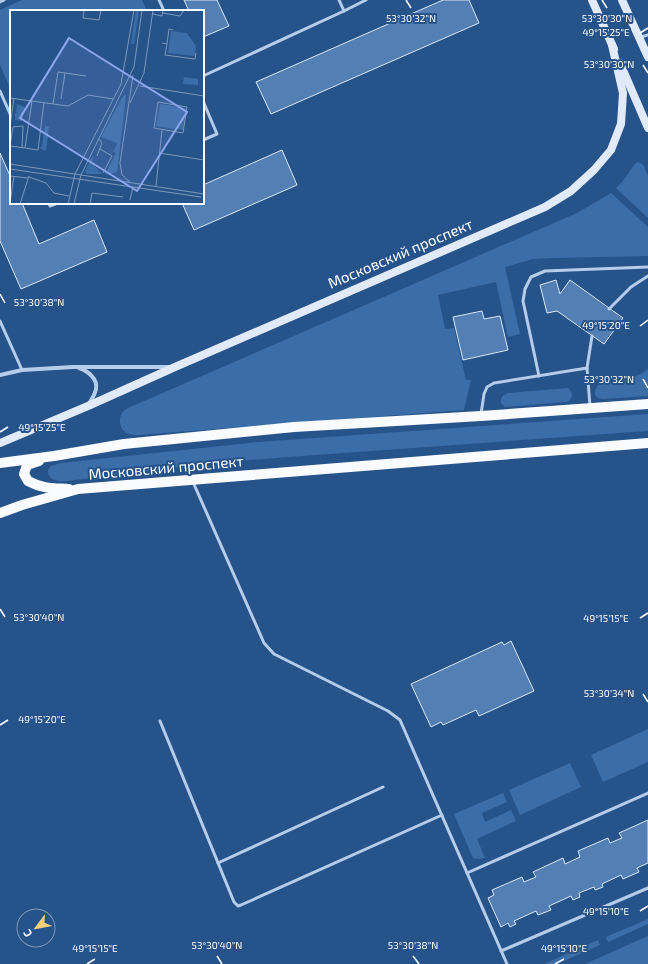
<svg xmlns="http://www.w3.org/2000/svg" width="648" height="964" viewBox="0 0 648 964" font-family="'Exo 2',sans-serif">
  <style>
    .green { fill: #3b6da8 }
    .building { fill: #537fb4; stroke: #d9e7f8 }
    .lines { fill: none; stroke-linecap: round; stroke-linejoin: round }
    .service { stroke: #b5cdea; stroke-width: 3 }
    .minor { stroke: #b5cdea; stroke-width: 4 }
    .secondary { stroke: #e0eaf8; stroke-width: 8 }
    .primary { stroke: #f9fbfe; stroke-width: 10 }
    .ticks { fill: none; stroke: #fff; stroke-width: 1.5 }
    .labels { text-anchor: middle; dominant-baseline: central; stroke-width: 4; stroke-linejoin: round; paint-order: stroke }
    .street-label { font-size: 15px; fill: #fff; stroke: #27538b }
    .inset-road { fill: none; stroke: #7d98b9; stroke-width: 1 }
    .view { fill: #8ea6ec; fill-opacity: 0.15; stroke: #8ea6ec; stroke-width: 2 }
    .inset-edge { fill: none; stroke: #fff; stroke-width: 2 }
    .ticks-label { font-size: 10px; text-anchor: middle; fill: #fff; stroke: #27538b; stroke-width: 4; stroke-linejoin: round; paint-order: stroke }
  </style>
  <rect width="100%" height="100%" fill="#27538b"/>
  <g class="green">
    <polygon points="22,0 142,0 147,11 11,11 11,90 0,65 0,10"/>
    <polygon points="638,162 641,163 644,166 648,176 648,218 616,188 622,182 635,164"/>
    <path d="M 611,193 L 648,227 L 648,256 L 553,258 L 533,259 L 505,267 L 520,334 L 508,337 L 496,282 L 438,295 L 445,329 L 454,328 L 466,380 L 471,380 L 464,410 L 138,435 C 135,435 132,435 129,434 C 120,431 117,419 123,412 C 124,410 126,409 128,408 L 577,213 Z"/>
    <path d="M 648,369 L 648,396 L 603,399 C 594,398 593,393 598,385 C 614,379 634,381 648,369 Z"/>
    <path d="M 568,388 C 574,393 573,400 566,402 L 505,407 L 501,403 C 500,397 503,395 508,393 Z"/>
    <polygon points="648,414 648,431 302,456 213,463 67,481 58,481 52,479 48,474 48,470 51,466 61,463 258,442"/>
    <polygon points="648,729 648,762 603,782 591,755"/>
    <polygon points="570,763 581,787 520,815 509,790"/>
    <path d="M 503,793 L 507,802 L 482,813 L 485,822 L 511,810 L 516,821 L 477,839 L 485,858 C 481,859 478,859 473,858 L 454,814 Z"/>
    <polygon points="648,919 648,924 608,942 606,937"/>
    <polygon points="648,936 648,964 585,964"/>
    <polygon points="598,940 600,945 557,964 544,964"/>
  </g>
  <g class="building">
    <polygon points="184,0 217,0 229,26 203,37 203,11 189,11"/>
    <polygon points="443,0 469,0 479,23 271,114 256,82"/>
    <polygon points="282,150 297,185 194,230 182,203 203,203 203,185"/>
    <polygon points="0,153 11,178 11,203 22,203 39,244 94,220 107,252 21,289 0,241"/>
    <polygon points="556,280 560,294 570,280 623,318 604,344 557,311 547,313 540,285"/>
    <polygon points="482,311 484,319 500,316 508,350 463,360 453,317"/>
    <polygon points="511,641 534,691 479,716 476,710 443,725 441,722 431,727 411,684 502,642 504,645"/>
    <polygon points="648,820 648,863 637,868 639,872 623,879 621,875 602,884 603,887 595,890 594,887 579,893 580,897 573,900 571,896 549,906 551,910 538,915 536,911 514,921 516,924 510,927 508,923 501,927 488,898 494,895 492,890 522,877 524,882 536,877 533,872 563,858 565,864 580,857 578,851 608,838 610,843 622,838 619,833"/>
  </g>
  <g class="lines">
    <g class="service">
      <polyline points="159,0 164,11"/>
      <polyline points="339,0 344,11"/>
      <polyline points="0,2 4,0"/>
      <polyline points="641,37 648,35"/>
      <polyline points="203,76 344,11 366,0"/>
      <polyline points="0,91 11,116"/>
      <polyline points="203,101 217,134 203,140"/>
      <polyline points="49,203 50,206 58,203"/>
      <polyline points="609,309 631,287 648,276"/>
      <polyline points="0,321 22,370"/>
      <polyline points="539,376 523,301 525,289 531,277 545,271 648,267"/>
      <polyline points="590,406 587,368 592,336"/>
      <polyline points="481,414 484,394 487,387 494,383 587,368"/>
      <polyline points="193,482 264,643 274,654 388,711 400,720 507,964"/>
      <polyline points="160,721 234,902 238,906 241,905 442,815"/>
      <polyline points="218,863 383,787"/>
      <polyline points="467,873 648,793"/>
      <polyline points="501,951 648,888"/>
    </g>
    <g class="minor">
      <path d="M 79,368 C 88,371 98,379 96,389 C 95,395 91,400 89,404"/>
      <polyline points="0,375 22,370 73,367 171,367"/>
    </g>
    <g class="secondary">
      <polyline points="592,0 614,49"/>
      <polyline points="622,0 648,57"/>
      <polyline points="620,63 648,128"/>
      <polyline points="0,443 88,406 175,367 545,207 571,191 594,170 611,150 621,124 623,93 612,45"/>
    </g>
    <g class="primary">
      <path d="M 39,461 L 27,465 L 24,474 L 28,481 C 43,489 53,488 69,489"/>
      <polyline points="0,463 54,456 124,444 294,427 481,416 648,404"/>
      <polyline points="0,513 22,505 78,489 648,443"/>
    </g>
  </g>
  <path class="ticks" d="M 406,0 L 411,8M 602,0 L 607,8M 640,33 L 648,28M 643,65 L 648,73M 0,294 L 5,303M 640,326 L 648,320M 643,379 L 648,388M 0,432 L 8,427M 0,609 L 5,617M 640,618 L 648,613M 643,694 L 648,702M 0,725 L 8,720M 640,911 L 648,906M 217,956 L 222,964M 413,956 L 419,964M 87,964 L 95,959M 555,964 L 564,959"/>
  <g class="labels">
    <g class="street-label">
      <text transform="translate(400 253) rotate(-23)">Московский проспект</text>
      <text transform="translate(166 467) rotate(-5)">Московский проспект</text>
    </g>
  </g>
  <g transform="translate(10 10)">
    <rect width="194" height="194" fill="#27538b"/>
    <path d="M 126,0 L 129,0 L 124,34 L 121,34 ZM 161,21 L 177,23 L 186,36 L 185,46 L 158,43 ZM 174,67 L 188,69 L 188,75 L 173,74 ZM 116,85 L 107,162 L 95,165 L 106,143 L 97,138 L 104,141 L 107,133 L 91,127 L 113,86 ZM 7,94 L 15,97 L 12,111 L 5,110 L 5,103 L 8,103 L 6,102 ZM 150,94 L 176,98 L 173,120 L 146,116 ZM 35,116 L 39,117 L 36,141 L 29,138 L 32,136 ZM 83,145 L 82,153 L 92,164 L 77,164 L 75,161 Z" fill="#3b6da8"/>
    <path class="inset-road" d="M 74,0 L 73,8 L 89,10 L 91,0M 153,3 L 170,6 L 174,0M 143,4 L 152,6 L 153,0M 152,33 L 157,34 L 155,45 L 185,49 L 186,43M 157,34 L 159,19 L 163,20M 130,76 L 194,86M 0,88 L 58,96 L 78,85 L 103,89M 51,89 L 55,63M 22,91 L 15,138 L 28,140 L 34,92M 148,92 L 177,97 L 173,123 L 144,118 ZM 120,93 L 134,63 L 143,0M 43,94 L 48,62 L 76,66M 0,117 L 4,88M 0,136 L 3,117 L 13,116 L 12,138M 0,136 L 15,138M 90,139 L 102,146 L 93,163M 149,143 L 194,150M 87,146 L 92,133 L 89,129M 0,154 L 194,184M 0,159 L 191,187M 0,166 L 18,168M 19,167 L 36,173 L 44,183 L 59,186M 120,172 L 112,165 L 110,153 L 123,65M 146,176 L 152,120M 120,190 L 123,177M 0,193 L 4,166M 10,194 L 19,166M 58,194 L 65,164 L 111,74 L 124,0M 64,194 L 71,165 L 124,57 L 132,0M 80,194 L 82,183 L 113,187"/>
    <path class="view" d="M 59,28 L 177,102 L 127,181 L 10,108 Z"/>
    <rect width="194" height="194" class="inset-edge"/>
  </g>
  <g class="ticks-label">
    <text x="607" y="22">53°30'30"N</text>
    <text x="411" y="22">53°30'32"N</text>
    <text x="606" y="36">49°15'25"E</text>
    <text x="609" y="68">53°30'30"N</text>
    <text x="39" y="306">53°30'38"N</text>
    <text x="606" y="329">49°15'20"E</text>
    <text x="609" y="383">53°30'32"N</text>
    <text x="42" y="431">49°15'25"E</text>
    <text x="39" y="621">53°30'40"N</text>
    <text x="606" y="622">49°15'15"E</text>
    <text x="609" y="697">53°30'34"N</text>
    <text x="42" y="723">49°15'20"E</text>
    <text x="606" y="915">49°15'10"E</text>
    <text x="217" y="949">53°30'40"N</text>
    <text x="413" y="949">53°30'38"N</text>
    <text x="95" y="952">49°15'15"E</text>
    <text x="564" y="952">49°15'10"E</text>
  </g>
  <g transform="translate(36 928) rotate(238)"><circle r="19" fill="#27538b" stroke="#7d98b9"/>
  <path d="M0-3L7 15L0 10L-7 15Z" fill="#f2cf7b"/>
  <text y="-6" font-size="11" font-weight="bold" text-anchor="middle" fill="#ffffff">С</text>
  </g>
</svg>
